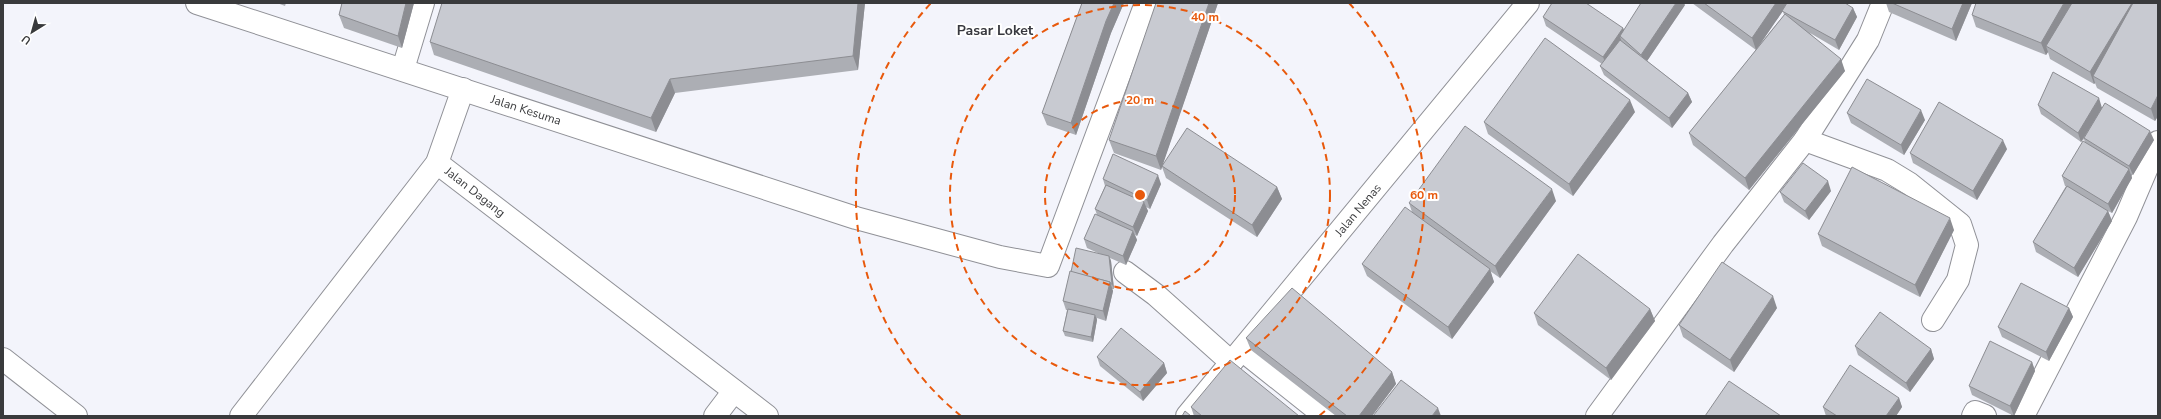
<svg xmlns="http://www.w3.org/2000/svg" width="2161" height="419" viewBox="0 0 2161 419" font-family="'Nunito Sans',sans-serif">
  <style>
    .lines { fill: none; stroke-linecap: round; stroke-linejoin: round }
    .minor-casing { stroke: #909197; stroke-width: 24 }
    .minor { stroke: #fff; stroke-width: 22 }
    .wall { fill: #acaeb4; fill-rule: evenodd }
    .shaded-wall { fill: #8c8d92 }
    .building { fill: #c8cad1; stroke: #8c8d92 }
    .ring { fill: none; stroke: #e8590c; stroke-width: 2; stroke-dasharray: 7 5 }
    .labels { text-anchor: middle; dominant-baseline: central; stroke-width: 4; stroke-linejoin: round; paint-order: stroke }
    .street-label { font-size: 12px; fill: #393a3c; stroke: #fff }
    .quarter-label { font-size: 14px; font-weight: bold; fill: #38393f; stroke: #fff }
    .centre { fill: #e8590c; stroke: #fff; stroke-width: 2 }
    .ring-label { font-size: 12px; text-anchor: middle; font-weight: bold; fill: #e8590c; stroke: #fff; stroke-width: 4; stroke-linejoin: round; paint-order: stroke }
  </style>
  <rect width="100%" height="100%" fill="#f3f4fb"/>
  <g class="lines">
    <defs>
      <g id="minor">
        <polyline points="197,3 856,218 1000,257 1048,266 1146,3"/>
        <polyline points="403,69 423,3"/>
        <polyline points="1805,140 1887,170 1910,184 1960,224 1967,245 1958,280 1933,320"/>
        <polyline points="437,163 767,416"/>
        <polyline points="1125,272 1156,295 1231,362"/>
        <polyline points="1242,350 1325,416"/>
        <polyline points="3,359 76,416"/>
        <polyline points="241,416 437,163 463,89"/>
        <polyline points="715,416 734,391"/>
        <polyline points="1187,416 1528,3"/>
        <polyline points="1597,416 1723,244 1805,140 1868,40 1883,3"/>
        <polyline points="1973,416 1975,412 1985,416"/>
        <polyline points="2023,416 2126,217 2158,142"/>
      </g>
    </defs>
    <use href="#minor" class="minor-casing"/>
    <use href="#minor" class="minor"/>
  </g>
  <g class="wall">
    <polygon points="277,3 286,3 285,6"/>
    <polygon points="342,3 414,3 402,48 344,28 339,15"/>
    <polygon points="865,3 858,70 675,93 656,132 434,55 430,42"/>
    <polygon points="1082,3 1124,3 1111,33 1076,135 1047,125 1042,113"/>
    <polygon points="1218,3 1163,163 1277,187 1282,199 1257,237 1166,178 1162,167 1161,170 1114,153 1109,140"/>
    <path d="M 1692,3 L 1786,3 L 1853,8 L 1857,17 L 1839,50 L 1810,33 L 1845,71 L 1749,190 L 1693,145 L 1689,133 L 1756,50 ZM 1783,11 L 1784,15 L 1761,43 L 1775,22 Z"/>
    <polygon points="1886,3 1972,3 1956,41 1889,12"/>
    <polygon points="2158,3 2158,116 2155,121 2097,88 2095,83 2094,84 2050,59 2048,52 2046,55 1976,27 1972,15"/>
    <polygon points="1685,5 1647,61 1688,93 1692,102 1672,128 1604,75 1600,66 1602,64 1546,26 1543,17 1623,28 1624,30"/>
    <polygon points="2038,105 2102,107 2154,140 2133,175 2131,174 2132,178 2112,213 2108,211 2112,221 2078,277 2036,252 2033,242 2066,186 2065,186 2062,176 2085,143 2084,139 2081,142 2041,114"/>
    <polygon points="1635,112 1573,196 1488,134 1484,122"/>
    <polygon points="1847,113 1925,120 1904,155 1851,123"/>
    <polygon points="2007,149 1977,200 1913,163 1910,153"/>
    <polygon points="1103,179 1161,184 1150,209 1146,207 1148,211 1137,236 1135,235 1137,240 1126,265 1110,258 1111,261 1114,289 1112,289 1113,291 1106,321 1097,318 1097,320 1093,342 1065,336 1063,331 1067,310 1066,310 1063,301 1071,272 1100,254 1087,248 1084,239 1097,215 1095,209 1105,186"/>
    <polygon points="1831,191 1809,220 1784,202 1780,192"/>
    <polygon points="1556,201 1500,278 1490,271 1494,282 1452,339 1367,276 1362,264 1412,212 1409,203"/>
    <polygon points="1954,230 1920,297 1822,246 1818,234"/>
    <polygon points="1777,308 1734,372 1683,337 1679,325"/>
    <polygon points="2069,308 2073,317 2049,361 2002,337 1998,327"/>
    <polygon points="1650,309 1655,321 1611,380 1538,325 1534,313"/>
    <polygon points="1246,338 1392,372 1396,384 1372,416 1336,416 1251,350"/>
    <polygon points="1855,346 1931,349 1934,359 1910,392 1858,355"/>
    <polygon points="1097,357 1164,363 1167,373 1143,401 1100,366"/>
    <polygon points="2032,362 2035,371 2014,416 1972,395 1969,386"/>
    <polygon points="1899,398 1902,407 1896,416 1826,416 1823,407"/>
    <polygon points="1191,407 1299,416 1194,416"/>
  </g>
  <g class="shaded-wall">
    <polygon points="406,3 414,3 402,48 398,36"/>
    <polygon points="858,3 865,3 858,70 853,56"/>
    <polygon points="1114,3 1124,3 1111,33 1076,135 1071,123 1106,21"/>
    <polygon points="1209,3 1218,3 1161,170 1156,156"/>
    <polygon points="1676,3 1684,3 1685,5 1645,64 1641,55"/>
    <polygon points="1776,3 1786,3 1787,5 1756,50 1752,38"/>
    <polygon points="1963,3 1972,3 1956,41 1952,29"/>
    <polygon points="2064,3 2075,3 2046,46 2048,52 2046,55 2041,43"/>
    <polygon points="2132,3 2143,3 2093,76 2095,83 2094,84 2090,72"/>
    <polygon points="1853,8 1857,17 1839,50 1835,40"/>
    <polygon points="1623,28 1627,37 1620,36 1622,44 1607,67 1603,57"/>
    <polygon points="1841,59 1845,71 1749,190 1745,178"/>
    <polygon points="670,79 675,93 656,132 651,118"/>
    <polygon points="1688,93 1692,102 1672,128 1669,118"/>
    <polygon points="2158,95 2158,116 2155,121 2151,109"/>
    <polygon points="2099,98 2102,108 2081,142 2078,133"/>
    <polygon points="1630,100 1635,112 1573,196 1569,184"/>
    <polygon points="1921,110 1925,120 1904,155 1901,145"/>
    <polygon points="2150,131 2154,140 2133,175 2129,166"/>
    <polygon points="2003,140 2007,149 1977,200 1973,191"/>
    <polygon points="2129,169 2132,178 2112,213 2108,204"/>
    <polygon points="1158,175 1161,184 1150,209 1147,200"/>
    <polygon points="1828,181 1831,191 1809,220 1805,211"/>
    <polygon points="1277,187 1282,199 1257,237 1252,225"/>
    <polygon points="1552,189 1556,201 1500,278 1495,266"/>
    <polygon points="1144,202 1148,211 1137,236 1133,227"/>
    <polygon points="2108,211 2112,221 2078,277 2074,268"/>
    <polygon points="1950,218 1954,230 1920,297 1915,285"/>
    <polygon points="1133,231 1137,240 1126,265 1123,256"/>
    <polygon points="1109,256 1111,261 1114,289 1112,284"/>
    <polygon points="1490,269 1494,282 1452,339 1448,327"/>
    <polygon points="1110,282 1113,291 1106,321 1103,311"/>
    <polygon points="1773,296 1777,308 1734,372 1730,360"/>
    <polygon points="2069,308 2073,317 2049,361 2046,352"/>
    <polygon points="1650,309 1655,321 1611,380 1606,368"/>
    <polygon points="1095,315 1097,320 1093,342 1091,337"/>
    <polygon points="1931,349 1934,359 1910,392 1906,383"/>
    <polygon points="2032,362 2035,371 2014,416 2010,406"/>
    <polygon points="1164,363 1167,373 1143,401 1140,392"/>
    <polygon points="1392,372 1396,384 1372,416 1359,416"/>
    <polygon points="1899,398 1902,407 1896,416 1886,416"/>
    <polygon points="1438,408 1441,416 1432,416"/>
  </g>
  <g class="building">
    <polygon points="342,3 406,3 398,36 339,15"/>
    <polygon points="442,3 858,3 853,56 670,79 651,118 430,42"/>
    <polygon points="1082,3 1114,3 1106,21 1071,123 1042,113"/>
    <polygon points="1156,3 1209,3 1156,156 1109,140"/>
    <polygon points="1552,3 1586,3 1623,28 1603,57 1543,17"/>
    <polygon points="1641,3 1676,3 1641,55 1620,36"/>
    <polygon points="1704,3 1776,3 1752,38"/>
    <polygon points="1787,3 1845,3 1853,8 1835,40 1782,11"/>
    <polygon points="1892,3 1963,3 1952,29"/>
    <polygon points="1976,3 2064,3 2041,43 1972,15"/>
    <polygon points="2072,3 2132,3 2090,72 2046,46"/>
    <polygon points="2133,3 2158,3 2158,95 2151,109 2093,76"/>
    <polygon points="1785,14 1841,59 1745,178 1689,133"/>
    <polygon points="1545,38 1630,100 1569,184 1484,122"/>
    <polygon points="1620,40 1688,93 1669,118 1600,66"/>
    <polygon points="2053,72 2099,98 2078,133 2038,105"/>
    <polygon points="1867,79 1921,110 1901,145 1847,113"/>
    <polygon points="1939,102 2003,140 1973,191 1910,153"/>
    <polygon points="2105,103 2150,131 2129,166 2084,138"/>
    <polygon points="1465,126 1552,189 1495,266 1409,203"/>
    <polygon points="1187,128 1277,187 1252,225 1162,166"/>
    <polygon points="2083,141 2129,169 2108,204 2062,176"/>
    <polygon points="1113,154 1158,175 1147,200 1103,179"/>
    <polygon points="1803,163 1828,181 1805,211 1780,192"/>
    <polygon points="1852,167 1950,218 1915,285 1818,234"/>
    <polygon points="1106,185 1144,202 1133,227 1095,209"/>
    <polygon points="2067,186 2108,211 2074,268 2033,242"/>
    <polygon points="1405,207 1490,269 1448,327 1362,264"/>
    <polygon points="1095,214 1133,231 1123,256 1084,239"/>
    <polygon points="1076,248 1109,256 1112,284 1111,284 1110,282 1071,272"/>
    <polygon points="1578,254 1650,309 1606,368 1534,313"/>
    <polygon points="1722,262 1773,296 1730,360 1679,325"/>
    <polygon points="1070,271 1110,282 1103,311 1063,301"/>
    <polygon points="2021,283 2069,308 2046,352 1998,327"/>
    <polygon points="1292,288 1392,372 1359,416 1347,416 1246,338"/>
    <polygon points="1068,309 1095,315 1091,337 1063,331"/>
    <polygon points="1880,312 1931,349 1906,383 1855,346"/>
    <polygon points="1121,328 1164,363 1140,392 1097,357"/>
    <polygon points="1990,341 2032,362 2010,406 1969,386"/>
    <polygon points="1230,360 1299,416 1202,416 1191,407"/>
    <polygon points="1850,365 1899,398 1886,416 1837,416 1823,407"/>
    <polygon points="1401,380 1438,408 1432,416 1373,416"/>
    <polygon points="1729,381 1781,416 1705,416"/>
    <polygon points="1185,411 1191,416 1182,416"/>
  </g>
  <g class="ring">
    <circle cx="1140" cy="195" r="95"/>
    <circle cx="1140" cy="195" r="190"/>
    <path d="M961 416A284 284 0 0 1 931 3M1349 3A284 284 0 0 1 1319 416"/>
  </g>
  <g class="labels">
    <g class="street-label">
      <text transform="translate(526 110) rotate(18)">Jalan Kesuma</text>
      <text transform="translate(475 192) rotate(38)">Jalan Dagang</text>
      <text transform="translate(1358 210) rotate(-50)">Jalan Nenas</text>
    </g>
    <g class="quarter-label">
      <text x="995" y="30">Pasar Loket</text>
    </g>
  </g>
  <circle cx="1140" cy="195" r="6" class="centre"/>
  <g class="ring-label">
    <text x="1205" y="21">40 m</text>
    <text x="1140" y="104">20 m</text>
    <text x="1424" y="199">60 m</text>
  </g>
  <rect width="2161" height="419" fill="none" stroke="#393a3c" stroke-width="8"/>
  <g transform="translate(32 32) rotate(217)" stroke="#ffffff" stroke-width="3" paint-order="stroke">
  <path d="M0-3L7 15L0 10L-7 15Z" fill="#393a3c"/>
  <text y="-6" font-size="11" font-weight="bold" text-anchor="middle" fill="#393a3c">U</text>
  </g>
</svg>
